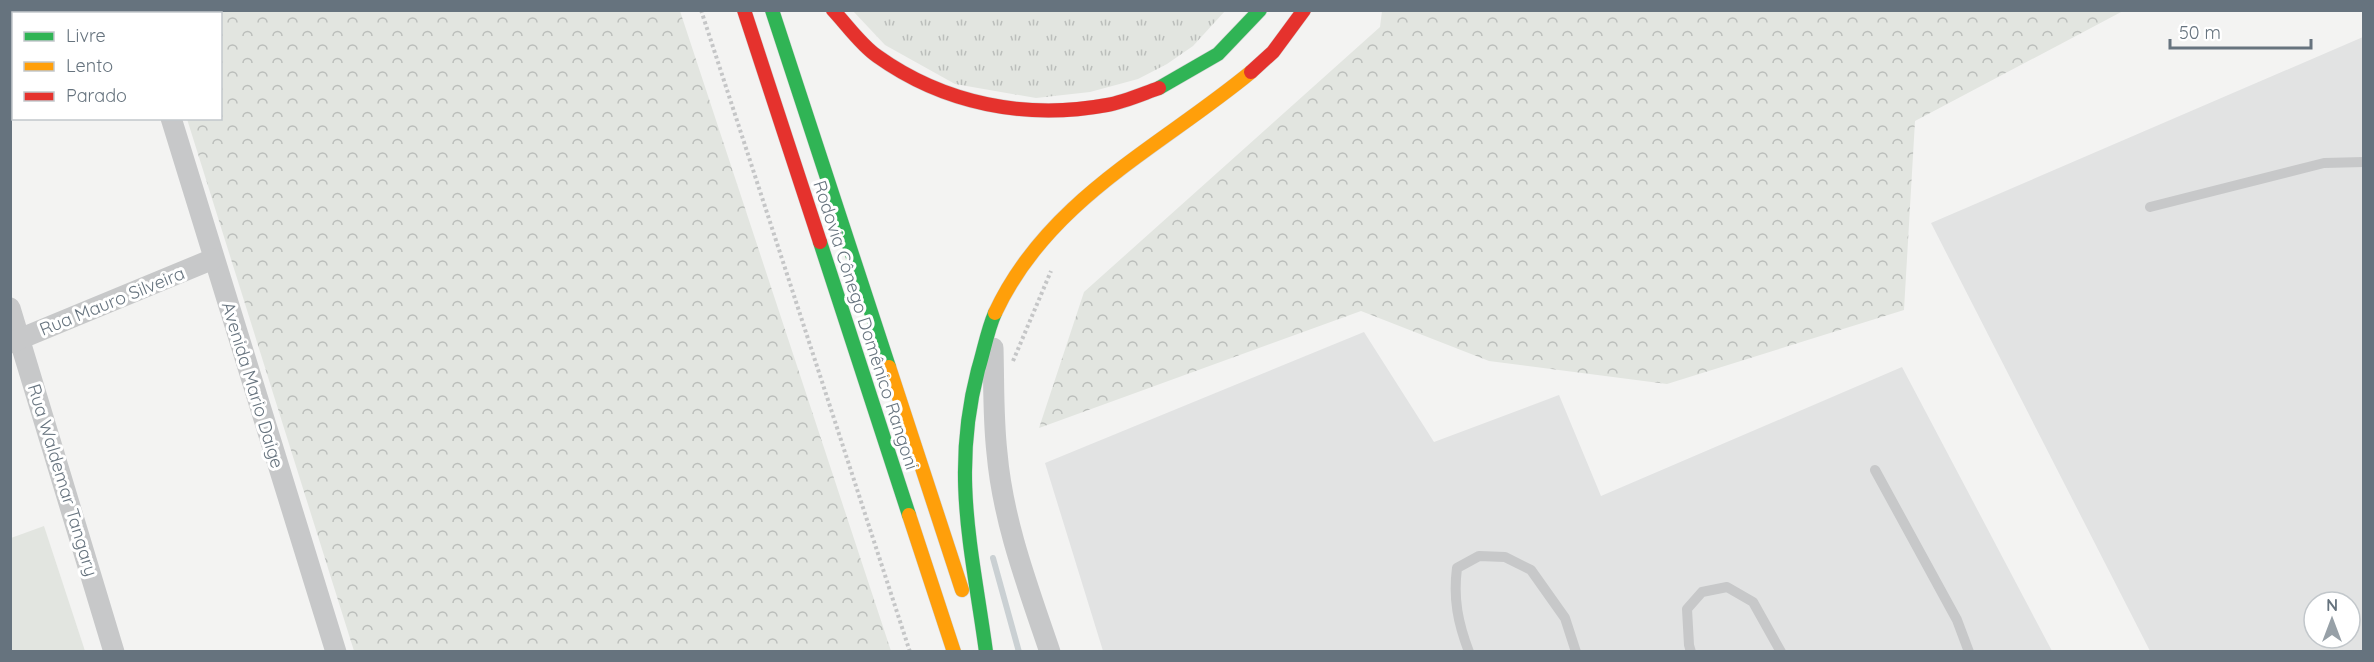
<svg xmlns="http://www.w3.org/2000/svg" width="2374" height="662" viewBox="0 0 2374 662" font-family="Quicksand,sans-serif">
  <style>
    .built { fill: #e2e3e3; fill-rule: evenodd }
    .grass { fill: url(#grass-tufts) }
    .forest { fill: url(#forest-crowns) }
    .garden { fill: #e2e5e0 }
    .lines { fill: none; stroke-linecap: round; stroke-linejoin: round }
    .stream { stroke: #cad0d3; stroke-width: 6 }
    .fast-casing { stroke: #d0d1d1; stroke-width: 15 }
    .slow-casing { stroke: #d0d1d1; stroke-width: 15 }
    .jam-casing { stroke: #d0d1d1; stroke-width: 15 }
    .path { stroke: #c5c6c7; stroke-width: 4; stroke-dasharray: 3 3; stroke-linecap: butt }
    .lane { stroke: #c7c8c9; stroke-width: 10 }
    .street { stroke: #c7c8c9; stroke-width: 21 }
    .fast { stroke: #30b455; stroke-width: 14 }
    .slow { stroke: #ff9f0a; stroke-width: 14 }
    .jam { stroke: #e5322d; stroke-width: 14 }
    .labels { text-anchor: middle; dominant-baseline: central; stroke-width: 6; stroke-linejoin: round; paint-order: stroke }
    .street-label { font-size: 18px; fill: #66737e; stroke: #fff }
  </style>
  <defs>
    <pattern id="grass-tufts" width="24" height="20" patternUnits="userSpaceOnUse" patternTransform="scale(1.5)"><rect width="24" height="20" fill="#e2e5e0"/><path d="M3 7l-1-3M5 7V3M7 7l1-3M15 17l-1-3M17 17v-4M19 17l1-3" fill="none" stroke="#bbbebb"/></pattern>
    <pattern id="forest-crowns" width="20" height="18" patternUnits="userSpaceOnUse" patternTransform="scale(1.5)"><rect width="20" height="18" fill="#e2e5e0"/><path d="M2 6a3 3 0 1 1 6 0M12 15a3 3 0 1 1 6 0" fill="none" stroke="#bbbebb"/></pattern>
  </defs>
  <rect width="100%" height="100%" fill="#f3f3f2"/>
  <g class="built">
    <path d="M 2363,37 L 2363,651 L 2150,651 L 1931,223 ZM 2314,602 L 2350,602 L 2350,638 L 2314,638 Z"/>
    <polygon points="1364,332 1434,442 1559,395 1601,496 1902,367 2052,651 1103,651 1045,463"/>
  </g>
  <polygon class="grass" points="853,11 1225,11 1193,46 1167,64 1138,79 1090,92 1036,98 955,84 885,45"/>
  <g class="forest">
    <polygon points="153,11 680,11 891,651 354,651 187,119 220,118 220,14 154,14"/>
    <polygon points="1382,11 1382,10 2123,11 1915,121 1904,310 1667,384 1489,361 1361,311 1039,428 1084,292 1380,27"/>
  </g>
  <polygon class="garden" points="44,526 85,651 11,651 11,538"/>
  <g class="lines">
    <polyline class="stream" points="993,558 1019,652"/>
    <defs>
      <g id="fast">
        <polyline points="772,10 889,367"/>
        <polyline points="1159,88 1218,54 1260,10"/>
        <polyline points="820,242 909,515"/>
        <path d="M 986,652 C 972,549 951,474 978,370 C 984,351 987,331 995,313"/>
      </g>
      <g id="slow">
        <path d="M 995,313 C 1048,199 1159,148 1251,72"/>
        <polyline points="889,367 962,590"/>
        <polyline points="909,515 954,652"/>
      </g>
      <g id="jam">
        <polyline points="744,10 820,242"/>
        <path d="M 833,10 C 847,25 861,45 877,56 C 944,104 1026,120 1107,105 C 1124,102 1142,94 1159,88"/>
        <polyline points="1251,72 1273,52 1304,10"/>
      </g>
    </defs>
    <use href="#fast" class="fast-casing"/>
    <use href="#slow" class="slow-casing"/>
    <use href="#jam" class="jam-casing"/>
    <g class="path">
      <polyline points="701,10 910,652"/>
      <polyline points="1013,361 1051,271"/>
    </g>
    <g class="lane">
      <polyline points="2150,207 2324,163 2364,162"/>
      <polyline points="1875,470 1957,620 1969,652"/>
      <path d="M 1469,652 C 1458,623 1453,599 1457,568 L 1479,556 L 1505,557 L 1531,570 L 1565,618 L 1576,652"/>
      <polyline points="1691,652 1689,645 1687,609 1702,592 1727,587 1753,602 1781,652"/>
    </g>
    <g class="street">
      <polyline points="136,10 137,14"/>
      <polyline points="171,118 336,652"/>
      <polyline points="10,308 114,652"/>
      <polyline points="10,343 213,259"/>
      <path d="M 993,348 C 994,383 993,418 997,453 C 1003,522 1028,587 1050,652"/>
    </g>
    <use href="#fast" class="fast"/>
    <use href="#slow" class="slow"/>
    <use href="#jam" class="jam"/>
  </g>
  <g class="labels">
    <g class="street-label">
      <text transform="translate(112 301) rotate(-22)">Rua Mauro Silveira</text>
      <text transform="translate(866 325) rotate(72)">Rodovia Cônego Domênico Rangoni</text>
      <text transform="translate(253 385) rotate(73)">Avenida Mario Daige</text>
      <text transform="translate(63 480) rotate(73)">Rua Waldemar Tangary</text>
    </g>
  </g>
  <rect width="2374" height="662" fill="none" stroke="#66737e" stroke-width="24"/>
  <rect x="12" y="12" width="210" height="108" fill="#ffffff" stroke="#c2c7cb" stroke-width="1.5"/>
  <rect x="24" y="32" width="30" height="9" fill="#30b455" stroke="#c2c7cb" stroke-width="1.5"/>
  <text x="66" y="42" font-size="18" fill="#66737e">Livre</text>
  <rect x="24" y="62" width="30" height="9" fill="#ff9f0a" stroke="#c2c7cb" stroke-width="1.5"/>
  <text x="66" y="72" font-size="18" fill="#66737e">Lento</text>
  <rect x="24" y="92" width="30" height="9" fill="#e5322d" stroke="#c2c7cb" stroke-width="1.5"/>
  <text x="66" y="102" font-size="18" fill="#66737e">Parado</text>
  <g transform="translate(2332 620)"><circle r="28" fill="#ffffff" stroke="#c2c7cb" stroke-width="1.5"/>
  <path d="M0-4.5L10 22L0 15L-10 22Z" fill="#97a0a7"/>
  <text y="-9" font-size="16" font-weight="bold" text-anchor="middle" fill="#66737e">N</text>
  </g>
  <path d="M2170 39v9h141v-9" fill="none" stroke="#66737e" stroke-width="3"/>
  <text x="2179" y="39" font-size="18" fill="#66737e" stroke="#ffffff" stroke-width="4.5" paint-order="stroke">50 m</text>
</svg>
